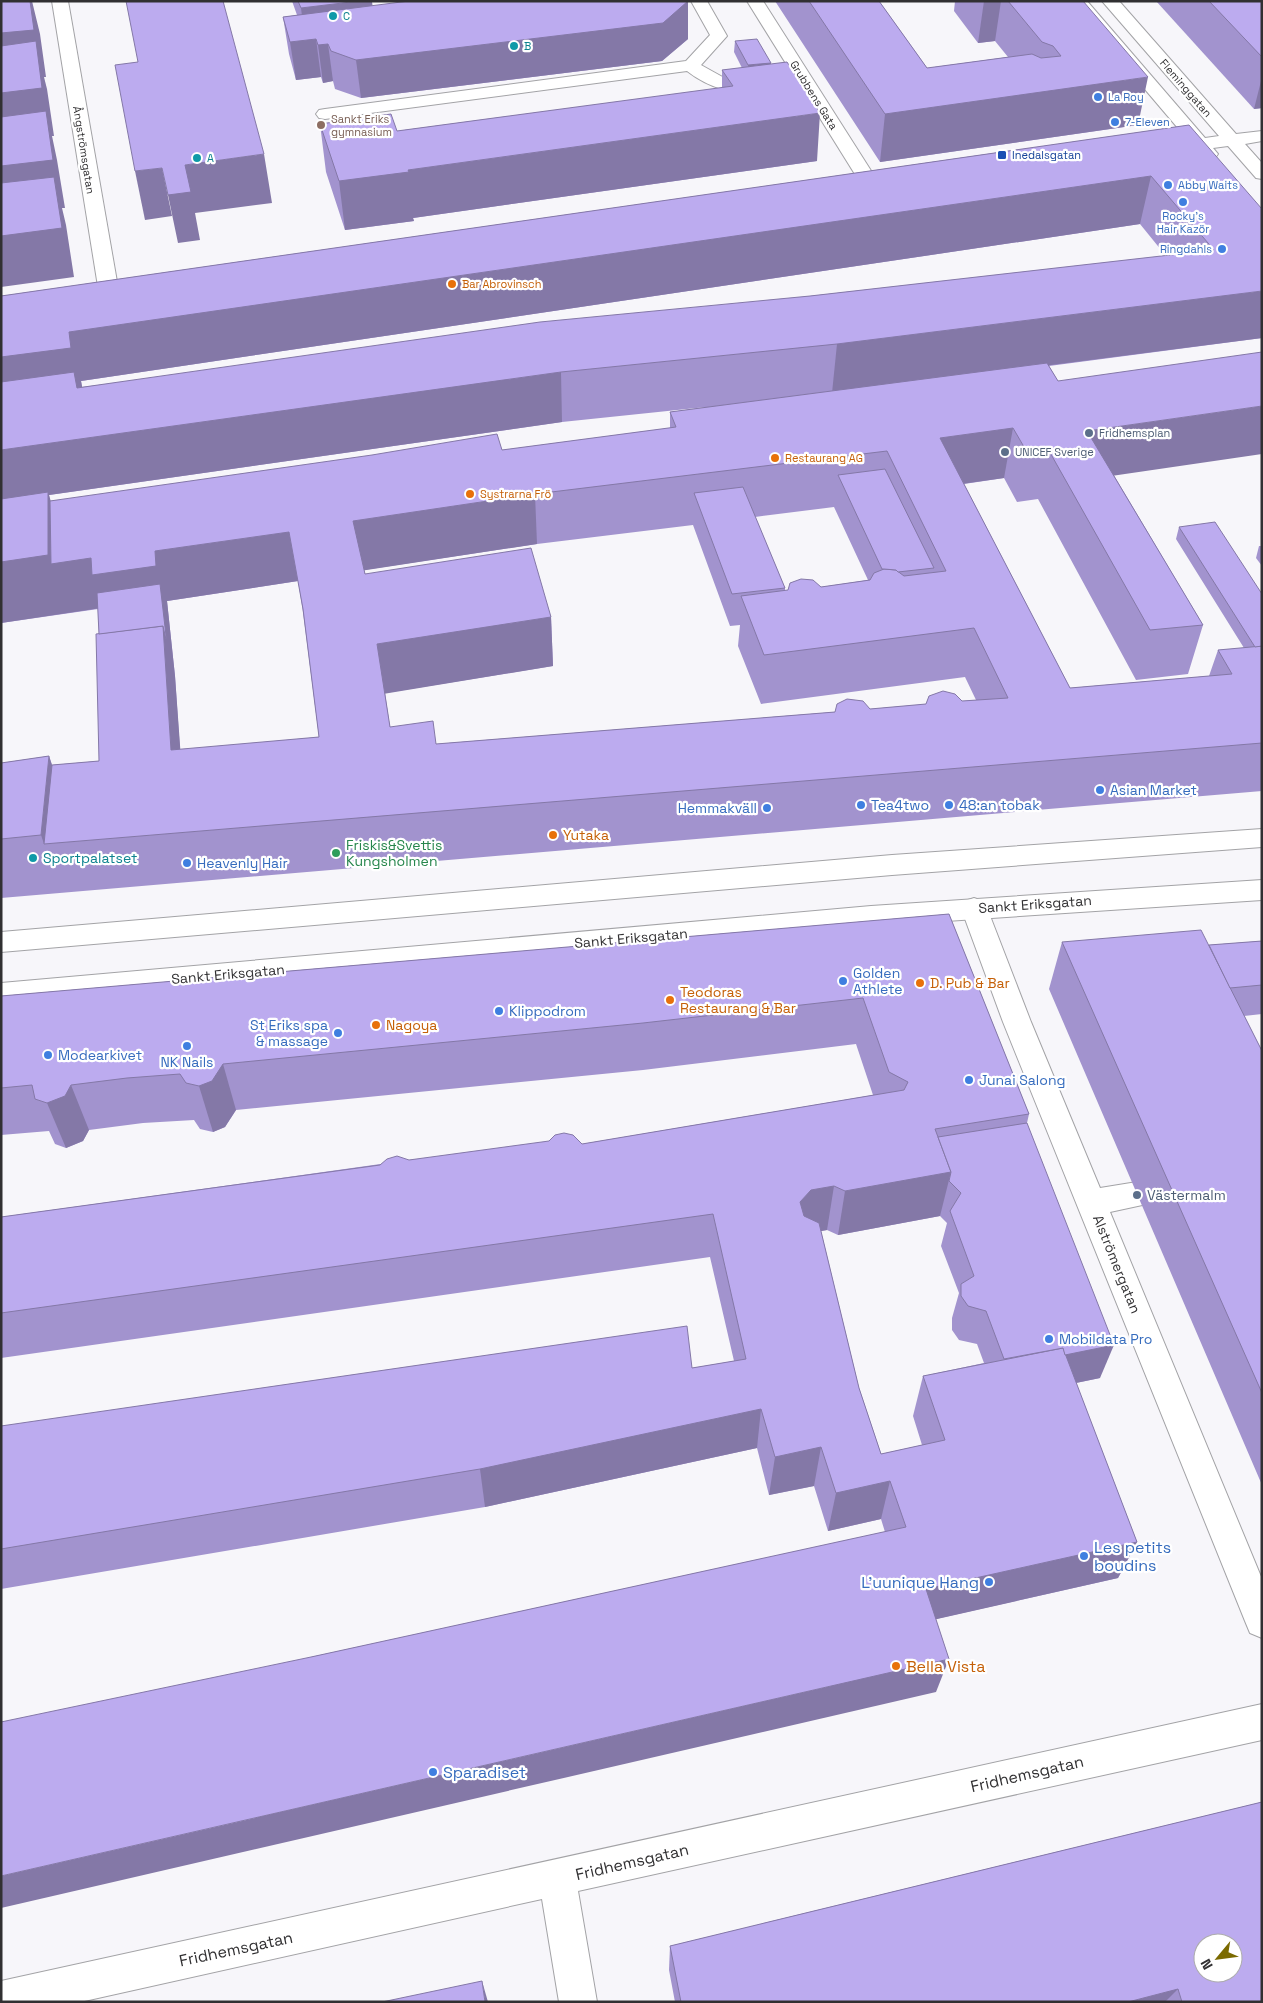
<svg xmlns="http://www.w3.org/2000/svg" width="1263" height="2003" viewBox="0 0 1263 2003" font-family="'Space Grotesk',sans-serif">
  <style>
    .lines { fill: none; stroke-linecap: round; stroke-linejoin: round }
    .minor-casing { stroke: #a3a3a6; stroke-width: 2 }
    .major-casing { stroke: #a3a3a6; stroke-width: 2 }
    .minor { fill: #fff; fill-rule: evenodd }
    .major { fill: #fff; fill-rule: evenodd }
    .wall { fill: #a293ce; fill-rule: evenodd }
    .shaded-wall { fill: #8478a7 }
    .building { fill: #bcabef; stroke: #8478a7; fill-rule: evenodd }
    .culture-dot { fill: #0f9aa8; stroke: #fff; stroke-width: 2 }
    .shop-dot { fill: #3f7fe0; stroke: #fff; stroke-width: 2 }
    .education-dot { fill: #8d6e63; stroke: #fff; stroke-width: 2 }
    .transit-dot { fill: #1a4fb4; stroke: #fff; stroke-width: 2 }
    .food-dot { fill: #e8710a; stroke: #fff; stroke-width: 2 }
    .service-dot { fill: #5c6f8a; stroke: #fff; stroke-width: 2 }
    .leisure-dot { fill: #2e9e5b; stroke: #fff; stroke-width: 2 }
    .labels { text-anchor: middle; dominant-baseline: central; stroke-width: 4.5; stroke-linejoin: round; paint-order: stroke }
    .far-culture-label { font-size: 11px; fill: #0d838f; stroke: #fff; text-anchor: start }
    .far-street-label { font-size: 11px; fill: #313032; stroke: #fff }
    .far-shop-label { font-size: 11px; fill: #366cbe; stroke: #fff; text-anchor: start }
    .far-education-label { font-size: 11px; fill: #785e54; stroke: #fff; text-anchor: start }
    .far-transit-label { font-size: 11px; fill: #164399; stroke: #fff; text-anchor: start }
    .far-food-label { font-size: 11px; fill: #c56008; stroke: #fff; text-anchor: start }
    .far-service-label { font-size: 11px; fill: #4e5e75; stroke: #fff; text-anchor: start }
    .shop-label { font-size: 14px; fill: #366cbe; stroke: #fff; text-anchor: start }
    .food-label { font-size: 14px; fill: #c56008; stroke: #fff; text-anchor: start }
    .leisure-label { font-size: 14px; fill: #27864d; stroke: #fff; text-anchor: start }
    .culture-label { font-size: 14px; fill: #0d838f; stroke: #fff; text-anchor: start }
    .street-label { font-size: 14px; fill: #313032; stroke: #fff }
    .service-label { font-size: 14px; fill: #4e5e75; stroke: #fff; text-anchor: start }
    .near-shop-label { font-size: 16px; fill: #366cbe; stroke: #fff; text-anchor: start }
    .near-food-label { font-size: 16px; fill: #c56008; stroke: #fff; text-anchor: start }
    .near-street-label { font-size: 16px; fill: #313032; stroke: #fff }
  </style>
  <rect width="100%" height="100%" fill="#f7f6fa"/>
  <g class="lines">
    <defs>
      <g id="minor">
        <polygon points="52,1 68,1 120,299 117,303 103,303 100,299"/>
        <path d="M 691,1 L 707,1 L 727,36 L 701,65 L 728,80 L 764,82 L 767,86 L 764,90 C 736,97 709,88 687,71 L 325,119 L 319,118 L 316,114 L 319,110 L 325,109 L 686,61 L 710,35 Z"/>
        <polygon points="747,1 763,1 882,188 880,192 866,192"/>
        <path d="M 1070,1 L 1087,1 L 1205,138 L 1219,136 L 1102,1 L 1119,1 L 1236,134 L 1262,131 L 1262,141 L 1245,144 L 1262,163 L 1262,179 L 1256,178 L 1228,146 L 1213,148 L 1218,154 L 1215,158 C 1205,160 1202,157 1196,150 L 1168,153 L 1162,152 L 1159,148 L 1162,144 L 1188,140 Z"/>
        <polygon points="974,898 983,901 987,908 1031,1022 1100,1188 1137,1182 1147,1186 1152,1195 1147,1204 1110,1212 1262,1579 1262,1638 1250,1633 1245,1621 1003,1022 961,908 965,901"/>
        <polygon points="1262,1704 1262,1740 578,1891 597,2002 559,2002 542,1899 80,2002 1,2002 1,1981"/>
      </g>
      <g id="major">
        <polygon points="1262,829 1262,847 892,875 1,952 1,932 892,855"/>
        <polygon points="1262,880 1262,900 871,926 1,1005 1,983 871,906"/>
      </g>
    </defs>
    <use href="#minor" class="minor-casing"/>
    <use href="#major" class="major-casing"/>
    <use href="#minor" class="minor"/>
    <use href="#major" class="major"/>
  </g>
  <g class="wall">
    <polygon points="292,1 372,1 372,6 688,39 662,61 361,98 335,89 333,81 323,83 321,77 296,80 289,54 283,17 297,15"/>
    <polygon points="775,1 879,1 927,68 1008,57 995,41 978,43 954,11 955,1 1083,1 1138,125 880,162"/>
    <polygon points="1156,1 1262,1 1262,108 1254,109"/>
    <polygon points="735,41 771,64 817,161 413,218 414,221 345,230 326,172 320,124 397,131 722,88 722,70 742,68 734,52"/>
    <path d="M 1189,125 L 1262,338 L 1049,366 L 1203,625 L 1188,674 L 1136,680 L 1038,499 L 1017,502 L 1004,478 L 964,484 L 1070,688 L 1209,676 L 1218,650 L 1244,648 L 1176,539 L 1179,527 L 1262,594 L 1262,791 L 1,898 L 1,763 L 49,756 L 52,765 L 99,761 L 99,634 L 98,609 L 1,623 L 1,296 ZM 1140,224 L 1166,256 L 810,296 L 82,387 L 81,381 ZM 706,407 L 670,412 L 670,428 L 502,450 L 50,501 L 49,495 L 562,422 ZM 834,507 L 868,580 L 821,587 L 785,591 L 785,588 L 755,517 ZM 693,525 L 730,626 L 740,625 L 738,646 L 761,704 L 965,677 L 976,700 L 835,712 L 436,744 L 390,727 L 385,693 L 553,666 L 551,617 L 365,574 L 364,570 L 537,544 ZM 298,581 L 303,612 L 319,737 L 180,750 L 175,676 L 167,601 Z"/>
    <polygon points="1259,546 1262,546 1262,566 1256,558"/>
    <path d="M 949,914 L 1029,1114 L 1027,1123 L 1100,1378 L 1076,1383 L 1137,1542 L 1118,1578 L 936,1619 L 936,1692 L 311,1657 L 885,1532 L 881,1519 L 828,1531 L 814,1486 L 769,1495 L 757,1448 L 485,1507 L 1,1589 L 1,1426 L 692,1368 L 734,1361 L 710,1257 L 1,1358 L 1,1217 L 409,1160 L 582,1144 L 873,1095 L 856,1044 L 643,1070 L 236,1110 L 225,1127 L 213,1132 L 200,1129 L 194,1120 L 143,1123 L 89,1130 L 83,1141 L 66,1148 L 55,1144 L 49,1131 L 1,1135 L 1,996 ZM 940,1216 L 947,1223 L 941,1246 L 959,1293 L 952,1318 L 952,1330 L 959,1340 L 977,1344 L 984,1363 L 923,1376 L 913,1416 L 922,1445 L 881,1454 L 859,1388 L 821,1231 L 827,1230 L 838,1235 Z"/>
    <polygon points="1262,941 1262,1014 1244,1016 1262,1051 1262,1485 1049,989 1062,942 1209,945"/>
    <polygon points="1262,1802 1262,2002 675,2002 669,1970 670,1946"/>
  </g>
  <g class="shaded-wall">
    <polygon points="1,1 32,1 40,34 46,77 44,77 47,89 54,136 52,136 57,160 65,208 62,208 66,225 74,277 1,287"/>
    <polygon points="359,1 372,1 375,30 305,39 301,8"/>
    <polygon points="688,1 688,39 662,61 361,98 356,60"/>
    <polygon points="984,1 1001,1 995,41 978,43"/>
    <polygon points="316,39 321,77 296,80 290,42"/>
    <polygon points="328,44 333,81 323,83 318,45"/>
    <polygon points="771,63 771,74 747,77 748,65"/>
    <polygon points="1148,77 1138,125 880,162 885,114"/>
    <polygon points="1262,77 1262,108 1254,109"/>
    <polygon points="820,113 817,161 413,218 414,221 345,230 339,181 408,170"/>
    <polygon points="264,154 272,203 195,213 200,240 178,243 168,195 185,165"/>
    <polygon points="162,168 172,216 145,220 135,171"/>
    <polygon points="1151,176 1140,224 81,381 84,397 1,394 1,357 69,332"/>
    <polygon points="1262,291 1262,338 832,393 837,344"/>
    <polygon points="561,372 562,422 49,495 65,551 91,558 155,551 289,532 298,581 167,601 175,676 184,800 171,750 163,626 164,617 101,608 1,623 1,450"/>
    <polygon points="1262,406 1262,454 1077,481 1087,431"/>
    <polygon points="1013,428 1004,478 933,488 940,438"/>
    <polygon points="535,494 537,544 360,571 353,521"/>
    <polygon points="551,617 553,666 383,694 377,644"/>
    <polygon points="49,756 68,814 44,844 41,835"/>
    <polygon points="223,1064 236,1110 225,1127 213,1132 199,1086"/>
    <polygon points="71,1085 89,1130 83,1141 66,1148 47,1103"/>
    <polygon points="951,1172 940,1216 838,1235 845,1191"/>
    <polygon points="834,1186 827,1230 805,1234 800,1202 811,1190"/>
    <polygon points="1114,1345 1100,1378 997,1399 1007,1366"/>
    <polygon points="761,1409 757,1448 485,1507 480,1469"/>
    <polygon points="821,1447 814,1486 769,1495 775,1457"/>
    <polygon points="890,1481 881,1519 828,1531 836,1493"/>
    <polygon points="1137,1542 1118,1578 915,1624 926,1589"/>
    <polygon points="949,1659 936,1692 1,1908 1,1876"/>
    <polygon points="482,1981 488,2002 485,2002"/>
    <polygon points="1178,1989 1165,2002 1128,2002"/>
  </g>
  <g class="building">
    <polygon points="1,1 30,1 34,30 1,33"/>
    <polygon points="126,1 223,1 264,154 185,165 191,192 168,195 162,168 135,171 115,65 138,62"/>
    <polygon points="298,1 359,1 301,8"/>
    <polygon points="409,1 688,1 663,23 356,60 331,51 328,44 318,45 316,39 290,42 283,17"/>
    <polygon points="809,1 879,1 927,68 1032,54 1041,58 1061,56 1053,46 1042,42 1008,1 1083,1 1148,77 885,114"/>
    <polygon points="1209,1 1262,1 1262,57"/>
    <polygon points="757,39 771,63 748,65 735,41"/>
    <polygon points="36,41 42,88 1,93 1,46"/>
    <polygon points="787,62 820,113 408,170 409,172 339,181 320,124 391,114 397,131 733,86 722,70"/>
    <polygon points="46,111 53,160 1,166 1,117"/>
    <polygon points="1189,125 1262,209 1262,291 837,344 561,372 1,450 1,382 74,372 77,388 540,322 810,296 1214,250 1151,176 69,332 71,348 1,357 1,296"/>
    <polygon points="54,177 62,228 1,236 1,183"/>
    <path d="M 1262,352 L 1262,406 L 1087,431 L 1203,625 L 1150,630 L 1048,449 L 1027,452 L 1013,428 L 940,438 L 1070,688 L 1232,674 L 1218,650 L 1262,646 L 1262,743 L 44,844 L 52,765 L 99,761 L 96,634 L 163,626 L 171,750 L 319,737 L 303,609 L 289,532 L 155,551 L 156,566 L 92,575 L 91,558 L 51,564 L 50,501 L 372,455 L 497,434 L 502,450 L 676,427 L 670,412 L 1047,363 L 1058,381 ZM 887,451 L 946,571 L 904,576 L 896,570 L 884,569 L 874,573 L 870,580 L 821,587 L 813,580 L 801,579 L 790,583 L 788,590 L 741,596 L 764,655 L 974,628 L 1008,698 L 962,701 L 955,694 L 943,691 L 929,696 L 926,704 L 870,709 L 863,701 L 847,699 L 837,704 L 835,712 L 436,744 L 433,721 L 390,727 L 377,644 L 551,617 L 531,548 L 365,574 L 353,521 L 535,494 Z"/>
    <polygon points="885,469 934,568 898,572 896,570 884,569 882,569 838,475"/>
    <polygon points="743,487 785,588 732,594 694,493"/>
    <polygon points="48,492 48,555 1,562 1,499"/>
    <polygon points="1215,522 1262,594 1262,646 1255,647 1179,527"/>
    <polygon points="160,584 167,644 163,626 99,634 97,593"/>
    <polygon points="49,756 41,835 1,839 1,763"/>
    <polygon points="949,914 1029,1114 935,1129 951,1172 845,1191 834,1186 811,1190 800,1202 804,1216 819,1223 859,1388 881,1454 945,1440 923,1376 1063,1348 1137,1542 926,1589 949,1659 1,1876 1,1722 311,1657 906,1527 890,1481 836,1493 821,1447 775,1457 761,1409 480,1469 1,1549 1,1426 687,1326 692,1368 746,1359 713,1214 1,1313 1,1217 380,1165 387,1159 397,1156 409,1160 549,1141 555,1135 564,1133 573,1135 582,1144 904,1090 908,1082 889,1072 863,998 643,1023 223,1064 212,1081 199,1086 186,1083 180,1074 127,1078 71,1085 65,1096 47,1103 35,1099 32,1085 1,1088 1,996"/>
    <polygon points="1201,930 1262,1051 1262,1393 1062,942"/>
    <polygon points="1262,941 1262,985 1230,988 1209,945"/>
    <polygon points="1027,1123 1114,1345 1065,1355 1063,1348 1004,1359 986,1311 968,1306 961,1296 961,1284 974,1276 950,1211 961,1193 949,1181 951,1172 938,1137"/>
    <path d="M 1262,1802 L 1262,2002 L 1182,2002 L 1178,1989 L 1128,2002 L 681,2002 L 670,1946 ZM 1203,1943 L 1233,1943 L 1233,1973 L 1203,1973 Z"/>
    <polygon points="482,1981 485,2002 382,2002"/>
  </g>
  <g class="culture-dot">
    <circle cx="333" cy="16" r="5"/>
    <circle cx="514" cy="46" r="5"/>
    <circle cx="197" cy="158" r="5"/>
    <circle cx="33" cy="858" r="5"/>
  </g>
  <g class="shop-dot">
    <circle cx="1098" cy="97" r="5"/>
    <circle cx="1115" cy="122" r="5"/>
    <circle cx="1168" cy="185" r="5"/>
    <circle cx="1183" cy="202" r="5"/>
    <circle cx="1222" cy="249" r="5"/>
    <circle cx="1100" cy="790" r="5"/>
    <circle cx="861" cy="805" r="5"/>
    <circle cx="949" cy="805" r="5"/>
    <circle cx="767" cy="808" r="5"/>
    <circle cx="187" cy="863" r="5"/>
    <circle cx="843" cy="981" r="5"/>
    <circle cx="499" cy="1011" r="5"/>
    <circle cx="338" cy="1033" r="5"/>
    <circle cx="187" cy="1046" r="5"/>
    <circle cx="48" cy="1055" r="5"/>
    <circle cx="969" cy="1080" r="5"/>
    <circle cx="1049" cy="1339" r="5"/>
    <circle cx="1084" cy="1556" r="5"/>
    <circle cx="989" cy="1582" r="5"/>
    <circle cx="433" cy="1772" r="5"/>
  </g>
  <circle class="education-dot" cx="321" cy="125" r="5"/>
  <rect class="transit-dot" x="997" y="150" width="10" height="10" rx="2.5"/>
  <g class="food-dot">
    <circle cx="452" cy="284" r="5"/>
    <circle cx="775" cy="458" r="5"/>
    <circle cx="470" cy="494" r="5"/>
    <circle cx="553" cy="835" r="5"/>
    <circle cx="920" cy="983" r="5"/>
    <circle cx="670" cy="1000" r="5"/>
    <circle cx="376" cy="1025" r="5"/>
    <circle cx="896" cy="1666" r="5"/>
  </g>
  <g class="service-dot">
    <circle cx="1089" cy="433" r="5"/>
    <circle cx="1005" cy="452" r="5"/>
    <circle cx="1137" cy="1195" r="5"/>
  </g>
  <circle class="leisure-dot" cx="336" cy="853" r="5"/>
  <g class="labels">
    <g class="far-culture-label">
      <text x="343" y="16">C</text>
      <text x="524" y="46">B</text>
      <text x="207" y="158">A</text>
    </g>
    <g class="far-street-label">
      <text transform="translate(1186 88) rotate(49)">Fleminggatan</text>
      <text transform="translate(814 95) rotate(58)">Grubbens Gata</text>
      <text transform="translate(84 150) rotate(81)">Ångströmsgatan</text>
    </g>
    <g class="far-shop-label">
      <text x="1108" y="97">La Roy</text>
      <text x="1125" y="122">7-Eleven</text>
      <text x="1178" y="185">Abby Waits</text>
      <text x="1183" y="216" text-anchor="middle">Rocky's<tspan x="1183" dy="13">Hair Kazör</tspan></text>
      <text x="1212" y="249" text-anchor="end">Ringdahls</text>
    </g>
    <g class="far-education-label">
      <text x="331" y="119">Sankt Eriks<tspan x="331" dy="13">gymnasium</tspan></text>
    </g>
    <g class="far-transit-label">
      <text x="1012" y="155">Inedalsgatan</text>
    </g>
    <g class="far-food-label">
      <text x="462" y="284">Bar Abrovinsch</text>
      <text x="785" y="458">Restaurang AG</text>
      <text x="480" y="494">Systrarna Frö</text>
    </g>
    <g class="far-service-label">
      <text x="1099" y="433">Fridhemsplan</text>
      <text x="1015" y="452">UNICEF Sverige</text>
    </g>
    <g class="shop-label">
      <text x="1110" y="790">Asian Market</text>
      <text x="871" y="805">Tea4two</text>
      <text x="959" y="805">48:an tobak</text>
      <text x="757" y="808" text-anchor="end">Hemmakväll</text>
      <text x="197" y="863">Heavenly Hair</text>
      <text x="853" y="973">Golden<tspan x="853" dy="16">Athlete</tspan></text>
      <text x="509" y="1011">Klippodrom</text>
      <text x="328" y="1025" text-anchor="end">St Eriks spa<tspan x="328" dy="16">&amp; massage</tspan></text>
      <text x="58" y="1055">Modearkivet</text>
      <text x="187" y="1062" text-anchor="middle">NK Nails</text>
      <text x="979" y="1080">Junai Salong</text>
      <text x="1059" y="1339">Mobildata Pro</text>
    </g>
    <g class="food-label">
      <text x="563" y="835">Yutaka</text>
      <text x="930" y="983">D. Pub &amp; Bar</text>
      <text x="680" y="992">Teodoras<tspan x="680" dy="16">Restaurang &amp; Bar</tspan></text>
      <text x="386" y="1025">Nagoya</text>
    </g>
    <g class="leisure-label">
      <text x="346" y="845">Friskis&amp;Svettis<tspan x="346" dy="16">Kungsholmen</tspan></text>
    </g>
    <g class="culture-label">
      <text x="43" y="858">Sportpalatset</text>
    </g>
    <g class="street-label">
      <text transform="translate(1035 904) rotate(-4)">Sankt Eriksgatan</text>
      <text transform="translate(631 938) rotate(-5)">Sankt Eriksgatan</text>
      <text transform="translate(228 974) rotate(-5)">Sankt Eriksgatan</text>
      <text transform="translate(1117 1264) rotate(68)">Alströmergatan</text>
    </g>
    <g class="service-label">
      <text x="1147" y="1195">Västermalm</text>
    </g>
    <g class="near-shop-label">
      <text x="1094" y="1547">Les petits<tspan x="1094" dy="18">boudins</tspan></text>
      <text x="979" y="1582" text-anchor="end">L'uunique Hang</text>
      <text x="443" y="1772">Sparadiset</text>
    </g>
    <g class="near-food-label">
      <text x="906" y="1666">Bella Vista</text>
    </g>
    <g class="near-street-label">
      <text transform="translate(1027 1774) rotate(-13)">Fridhemsgatan</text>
      <text transform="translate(632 1862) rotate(-13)">Fridhemsgatan</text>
      <text transform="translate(236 1949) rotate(-12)">Fridhemsgatan</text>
    </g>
  </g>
  <rect width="1263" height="2003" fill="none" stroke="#313032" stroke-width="5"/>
  <g transform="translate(1218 1958) rotate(241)"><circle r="24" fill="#ffffff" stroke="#adacad"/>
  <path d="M0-4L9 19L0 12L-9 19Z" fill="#7b6a00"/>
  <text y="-8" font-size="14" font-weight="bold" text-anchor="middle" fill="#313032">N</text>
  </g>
</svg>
